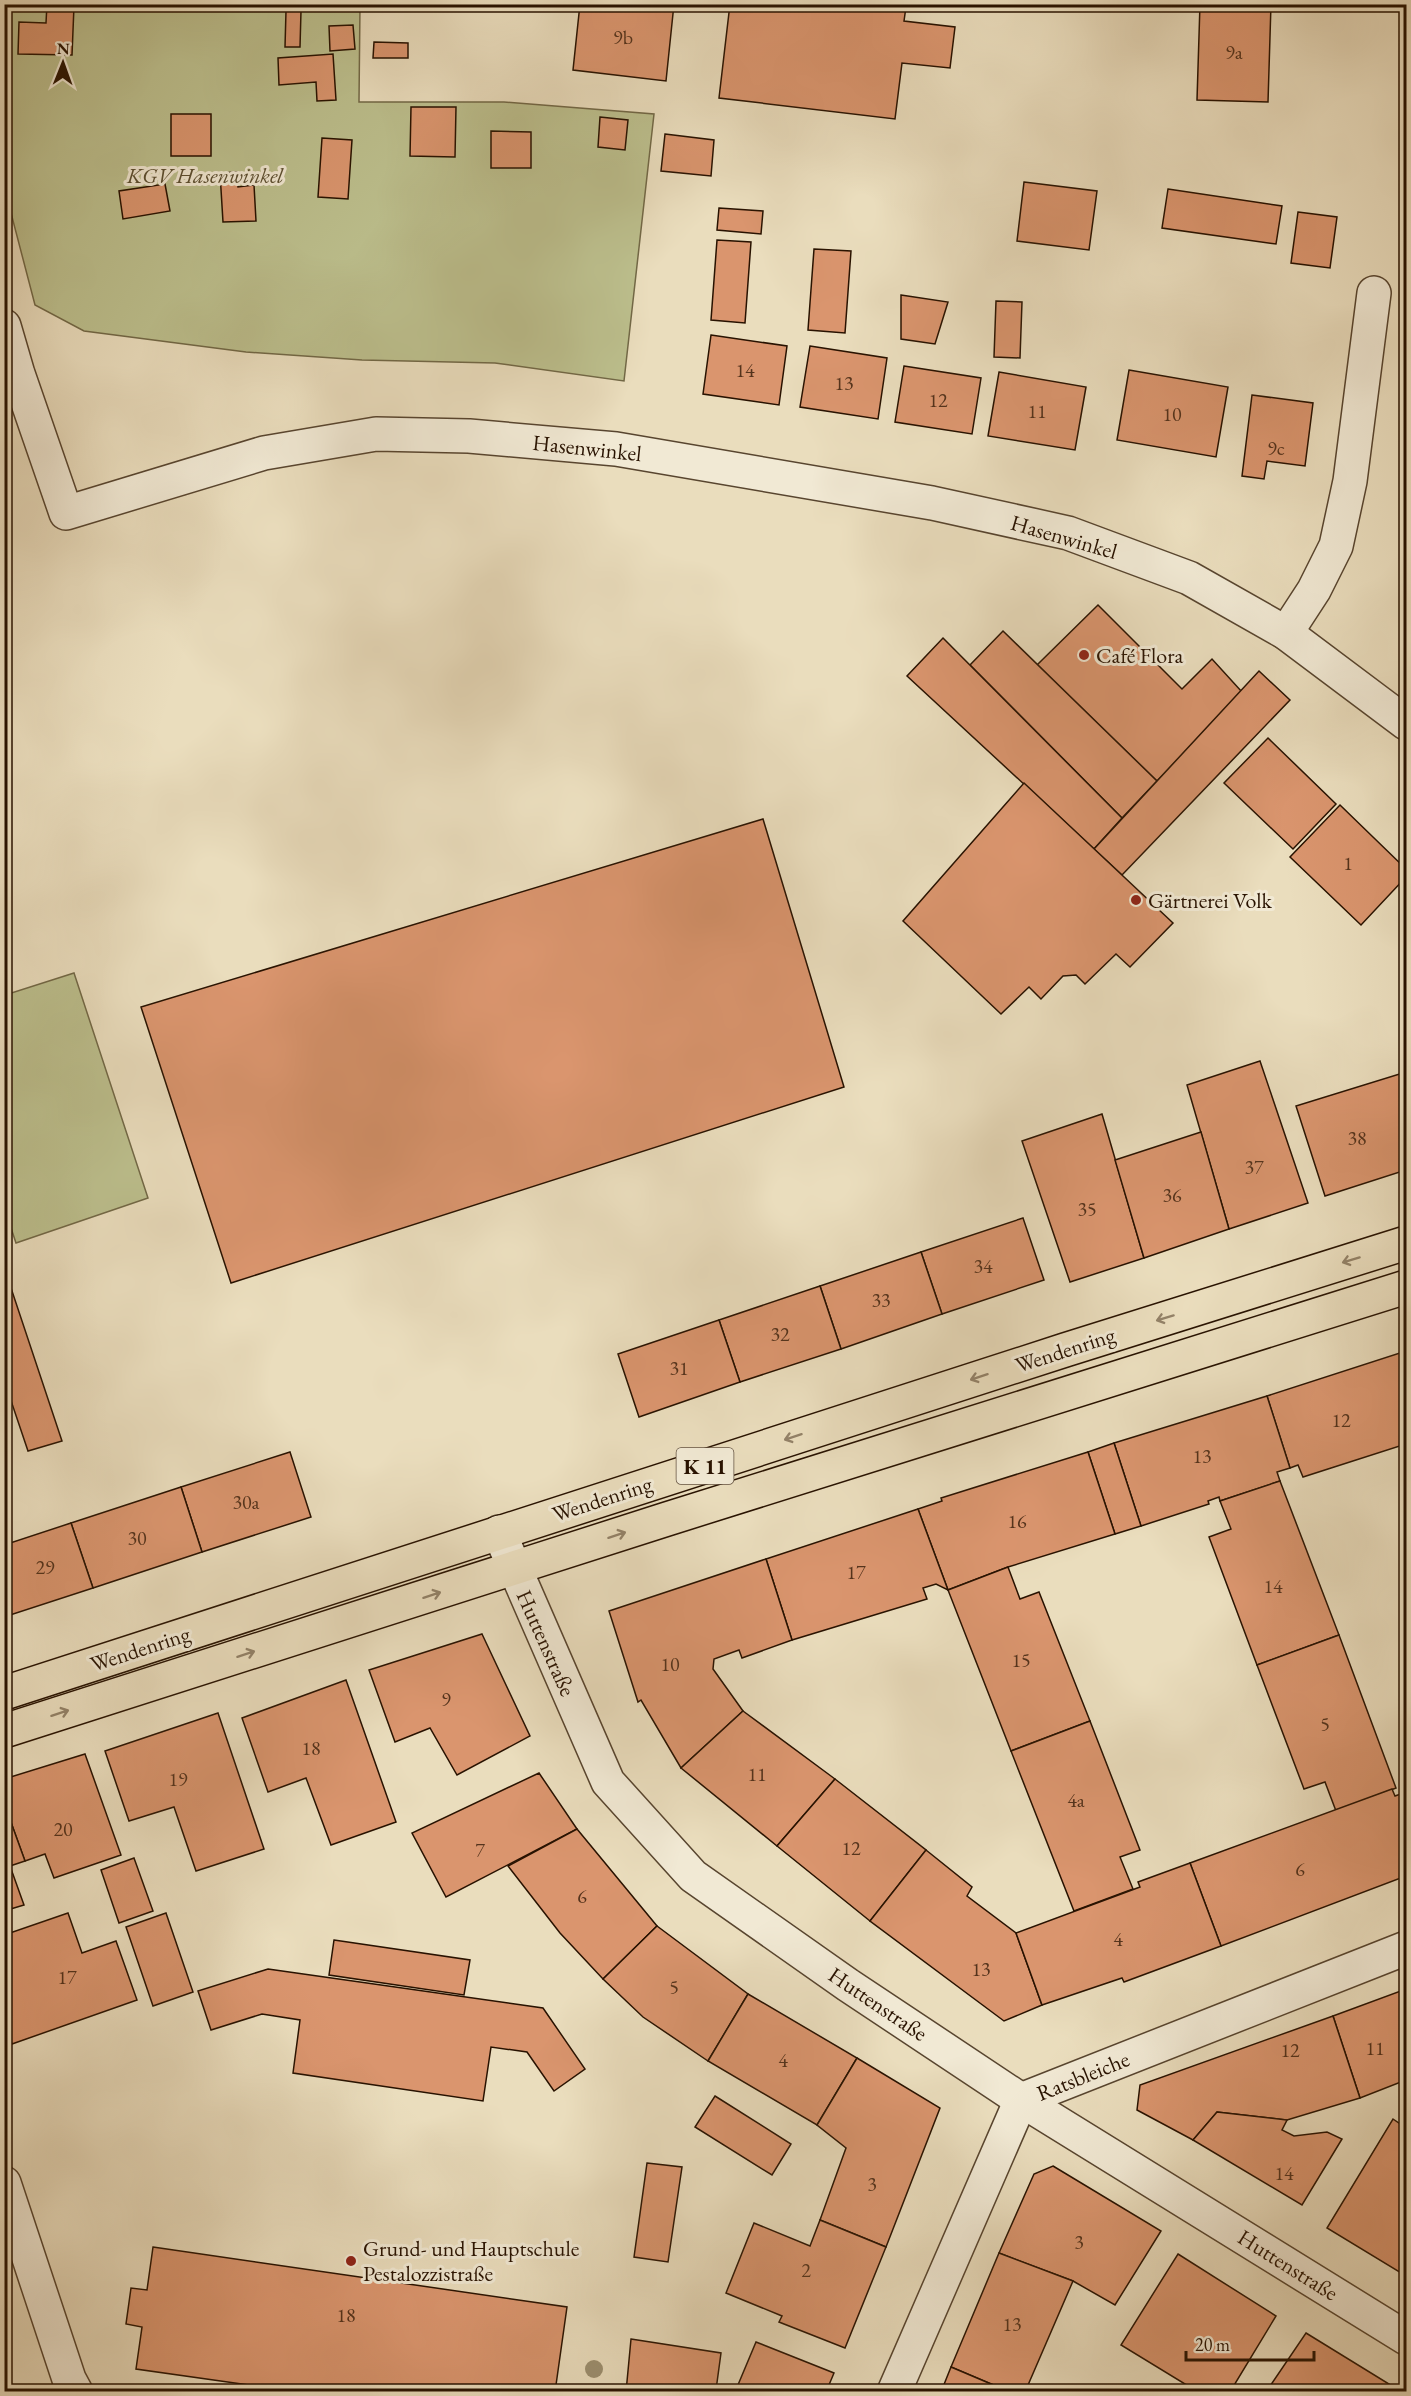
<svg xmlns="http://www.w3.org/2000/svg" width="1411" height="2396" viewBox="0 0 1411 2396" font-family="'EB Garamond',serif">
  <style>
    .green { fill: #bcbf8d; stroke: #726846; stroke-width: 1.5 }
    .building { fill: #da956e; stroke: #281200; stroke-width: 1.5 }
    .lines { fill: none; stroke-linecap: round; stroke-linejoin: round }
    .street-casing { stroke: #58452f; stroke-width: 36 }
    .primary-casing { stroke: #281200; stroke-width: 36 }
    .street { stroke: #f1e9d4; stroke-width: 33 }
    .primary { stroke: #eaddbd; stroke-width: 33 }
    .tree { fill: #9c8f70 }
    .oneway { stroke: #938268 }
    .poi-dot { fill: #8f2418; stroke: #f1e9d4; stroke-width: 2 }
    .labels { text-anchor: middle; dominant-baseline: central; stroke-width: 6; stroke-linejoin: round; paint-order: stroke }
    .number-label { font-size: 20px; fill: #54331c }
    .shield { fill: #f1e9d4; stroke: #645240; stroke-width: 1.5 }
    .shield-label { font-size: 21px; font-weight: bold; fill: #281200 }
    .park-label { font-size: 22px; font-style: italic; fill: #5c4f31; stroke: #f1e9d4 }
    .street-label { font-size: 22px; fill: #281200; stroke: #f1e9d4 }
    .poi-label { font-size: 22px; fill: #281200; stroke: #f1e9d4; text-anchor: start }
  </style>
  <rect width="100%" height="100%" fill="#eaddbd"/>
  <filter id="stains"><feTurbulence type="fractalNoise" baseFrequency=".00333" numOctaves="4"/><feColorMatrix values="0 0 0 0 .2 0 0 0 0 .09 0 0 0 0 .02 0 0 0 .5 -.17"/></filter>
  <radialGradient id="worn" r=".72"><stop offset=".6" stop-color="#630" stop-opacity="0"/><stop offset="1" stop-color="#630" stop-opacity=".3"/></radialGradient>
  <g class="green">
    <polygon points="4,5 360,5 359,102 504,102 654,114 624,381 495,363 362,360 246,352 84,331 35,305 5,190"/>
    <polygon points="74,973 148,1198 16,1243 4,1207 5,995"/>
  </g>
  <g class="building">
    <polygon points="47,4 74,6 72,55 18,54 19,22 46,23"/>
    <polygon points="220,4 239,4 238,9 220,9"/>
    <polygon points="580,4 674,4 666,81 573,70"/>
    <polygon points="730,4 887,4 906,7 904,21 955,27 950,68 902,63 895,119 719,98"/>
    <polygon points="1200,4 1271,4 1268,102 1197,100"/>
    <polygon points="286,11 301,11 300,47 285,47"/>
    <polygon points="353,25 355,49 330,51 329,26"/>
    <polygon points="374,42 408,43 408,58 373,58"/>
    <polygon points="333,54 336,100 317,101 316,82 279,85 278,58"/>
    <polygon points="411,107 456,107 455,157 410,156"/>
    <rect x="171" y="114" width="40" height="42"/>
    <polygon points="600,117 628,120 625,150 598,147"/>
    <polygon points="491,131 531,132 531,168 491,168"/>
    <polygon points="665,134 714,140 711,176 661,171"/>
    <polygon points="322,138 352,140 348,199 318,197"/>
    <polygon points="237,172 238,187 254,185 256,221 223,222 220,173"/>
    <polygon points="1024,182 1097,191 1089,250 1017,241"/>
    <polygon points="165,184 170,211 123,219 119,191"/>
    <polygon points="1168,189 1282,206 1276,244 1162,228"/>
    <polygon points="719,208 763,211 761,234 717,230"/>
    <polygon points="1298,212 1337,217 1330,268 1291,263"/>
    <polygon points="717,240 751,242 745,323 711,320"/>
    <polygon points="814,249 851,251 845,333 808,330"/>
    <polygon points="901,295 948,302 935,344 901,339"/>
    <polygon points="996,301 1022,302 1020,358 994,357"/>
    <polygon points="711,335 787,346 779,405 703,394"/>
    <polygon points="810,346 887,358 878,419 800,407"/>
    <polygon points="904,366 981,378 972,434 895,422"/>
    <polygon points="1129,370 1228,387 1216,457 1117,440"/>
    <polygon points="999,372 1086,387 1075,450 988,436"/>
    <polygon points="1252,395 1313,403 1305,466 1267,461 1264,479 1242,476"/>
    <polygon points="1098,605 1182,689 1212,659 1242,692 1157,781 1037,665"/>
    <polygon points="1003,631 1157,781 1122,818 970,665"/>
    <polygon points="943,638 1122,818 1094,849 907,676"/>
    <polygon points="1259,671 1290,700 1122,875 1094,849"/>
    <polygon points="1268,738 1336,804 1293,849 1224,783"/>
    <polygon points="1024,783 1173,923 1130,967 1116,954 1085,984 1076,975 1063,976 1041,999 1029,987 1001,1014 903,921"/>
    <polygon points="1340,805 1406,869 1406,877 1361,925 1290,857"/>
    <polygon points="763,819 844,1087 231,1283 141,1007"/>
    <polygon points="1260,1061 1308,1203 1229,1229 1187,1085"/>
    <polygon points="1406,1072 1406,1170 1325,1196 1296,1106"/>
    <polygon points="1102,1114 1144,1258 1070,1282 1022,1141"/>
    <polygon points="1201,1132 1229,1229 1144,1258 1115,1160"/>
    <polygon points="1023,1218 1044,1280 942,1314 921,1252"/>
    <polygon points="921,1252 942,1314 841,1349 820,1286"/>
    <polygon points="4,1267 62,1441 28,1451 4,1380"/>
    <polygon points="820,1286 841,1349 740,1382 719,1320"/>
    <polygon points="719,1320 740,1382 639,1417 618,1354"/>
    <polygon points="1406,1351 1406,1444 1303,1477 1298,1465 1290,1468 1267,1396"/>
    <polygon points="1267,1396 1290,1468 1277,1472 1280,1481 1220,1501 1219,1497 1208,1501 1209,1504 1141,1526 1114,1443"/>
    <polygon points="1114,1443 1141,1526 1115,1534 1088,1452"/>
    <polygon points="290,1452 311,1517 202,1552 181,1487"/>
    <polygon points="1088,1452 1115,1534 1008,1567 948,1590 918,1509 942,1501 941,1498"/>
    <polygon points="1280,1481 1339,1635 1257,1665 1209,1537 1231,1529 1220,1501"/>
    <polygon points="181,1487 202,1552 93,1588 71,1523"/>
    <polygon points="918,1509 948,1590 936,1584 923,1588 927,1599 792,1640 766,1559"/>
    <polygon points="71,1523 93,1588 4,1617 4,1545"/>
    <polygon points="766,1559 792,1640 742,1658 739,1650 714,1659 713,1669 743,1711 681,1768 641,1700 638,1702 609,1611"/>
    <polygon points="1008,1567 1020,1599 1039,1592 1090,1721 1011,1751 948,1590"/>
    <polygon points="482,1634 530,1736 457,1775 430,1728 395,1742 369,1670"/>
    <polygon points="1339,1635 1396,1788 1336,1811 1325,1782 1304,1789 1257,1665"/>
    <polygon points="346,1680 396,1822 331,1845 306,1778 268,1792 242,1718"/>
    <polygon points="743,1711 835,1779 777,1846 681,1768"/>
    <polygon points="218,1713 264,1849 196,1871 174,1807 129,1821 105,1751"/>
    <polygon points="1090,1721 1140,1850 1120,1857 1133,1889 1074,1911 1011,1751"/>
    <polygon points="85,1754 121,1855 54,1878 45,1854 25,1861 4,1803 4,1779"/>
    <polygon points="539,1773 577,1829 446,1897 412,1833"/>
    <polygon points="835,1779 926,1850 870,1921 777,1846"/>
    <polygon points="1392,1789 1395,1796 1406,1792 1406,1876 1221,1946 1190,1863"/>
    <polygon points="4,1803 25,1861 10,1866 24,1905 4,1911"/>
    <polygon points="577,1829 657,1926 603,1979 560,1933 508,1866"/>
    <polygon points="926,1850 972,1887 967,1896 1016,1933 1042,2005 1004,2021 870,1921"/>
    <polygon points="134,1858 153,1911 119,1923 101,1870"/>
    <polygon points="1190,1863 1221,1946 1124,1982 1122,1978 1042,2005 1016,1933 1140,1887 1138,1882"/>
    <polygon points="68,1913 82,1953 116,1941 137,2000 12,2044 4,2023 4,1935"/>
    <polygon points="166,1913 193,1992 153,2006 126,1927"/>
    <polygon points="657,1926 748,1994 708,2061 643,2017 603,1979"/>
    <polygon points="334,1940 470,1960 464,1995 329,1975"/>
    <polygon points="268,1969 543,2008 585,2069 554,2091 527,2052 491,2047 483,2101 293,2073 300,2020 262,2014 211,2030 198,1991"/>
    <polygon points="1406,1989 1406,2080 1360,2098 1333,2016"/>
    <polygon points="748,1994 857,2058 817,2125 708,2061"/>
    <polygon points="1333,2016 1360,2098 1287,2120 1217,2112 1193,2140 1137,2110 1140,2085"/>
    <polygon points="857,2058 940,2108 886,2247 820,2220 846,2148 817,2125"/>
    <polygon points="715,2096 791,2144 772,2175 695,2127"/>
    <polygon points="1217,2112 1287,2120 1282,2130 1294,2136 1327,2132 1342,2139 1302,2205 1193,2140"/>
    <polygon points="1393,2119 1406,2128 1406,2276 1327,2228"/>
    <polygon points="647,2163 682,2167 668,2262 634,2257"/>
    <polygon points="1053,2166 1161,2231 1115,2305 1073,2281 999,2253 1034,2174"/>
    <polygon points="820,2220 886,2247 845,2348 779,2322 782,2316 726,2293 754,2223 810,2246"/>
    <polygon points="153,2247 567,2307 555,2392 298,2392 136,2369 142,2327 126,2324 131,2288 147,2290"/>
    <polygon points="999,2253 1073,2281 1025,2392 1010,2392 951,2367"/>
    <polygon points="1178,2254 1276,2316 1230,2392 1198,2392 1121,2345"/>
    <polygon points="1306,2333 1402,2392 1266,2392"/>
    <polygon points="631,2339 721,2353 716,2390 724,2392 626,2392"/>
    <polygon points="756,2342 834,2373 826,2392 735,2392"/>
    <polygon points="951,2367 1010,2392 941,2392"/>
  </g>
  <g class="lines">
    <defs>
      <g id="street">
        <polyline points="4,326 18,374 66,513 264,453 376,434 469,436 616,449 932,503 1068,533 1189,578 1286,633 1406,723"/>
        <polyline points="1286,633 1314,590 1336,546 1350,481 1374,293"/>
        <polyline points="499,1532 608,1782 693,1876 848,1985 1021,2100 1406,2338"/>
        <polyline points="4,2183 69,2379 76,2392"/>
        <polyline points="894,2392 1021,2100 1406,1948"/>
      </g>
      <g id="primary">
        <polyline points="4,1693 1065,1350 1406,1243"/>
        <polyline points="4,1731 667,1519 1406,1287"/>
      </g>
    </defs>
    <use href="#street" class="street-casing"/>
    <use href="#primary" class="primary-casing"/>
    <use href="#street" class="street"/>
    <use href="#primary" class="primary"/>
  </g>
  <circle class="tree" cx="594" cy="2369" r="9"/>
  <defs><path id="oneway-shaft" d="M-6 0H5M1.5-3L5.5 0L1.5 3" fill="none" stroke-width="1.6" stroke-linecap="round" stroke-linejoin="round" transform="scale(1.5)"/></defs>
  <g class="oneway">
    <use href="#oneway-shaft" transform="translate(1351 1260) rotate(163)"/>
    <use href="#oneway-shaft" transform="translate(1165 1318) rotate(163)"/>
    <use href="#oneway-shaft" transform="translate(979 1377) rotate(162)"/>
    <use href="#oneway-shaft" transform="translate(793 1437) rotate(162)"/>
    <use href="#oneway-shaft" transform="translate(617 1535) rotate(-18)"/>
    <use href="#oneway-shaft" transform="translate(432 1595) rotate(-18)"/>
    <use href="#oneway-shaft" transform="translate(246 1654) rotate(-18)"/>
    <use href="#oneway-shaft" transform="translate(60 1713) rotate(-18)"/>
  </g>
  <g class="poi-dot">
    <circle cx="1084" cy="655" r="6"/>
    <circle cx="1136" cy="900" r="6"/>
    <circle cx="351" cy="2261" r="6"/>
  </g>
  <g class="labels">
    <g class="number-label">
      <text x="623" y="37">9b</text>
      <text x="1234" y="52">9a</text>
      <text x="745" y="370">14</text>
      <text x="844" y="383">13</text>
      <text x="938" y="400">12</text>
      <text x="1037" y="411">11</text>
      <text x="1172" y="414">10</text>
      <text x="1276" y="448">9c</text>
      <text x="1348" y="863">1</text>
      <text x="1357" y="1138">38</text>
      <text x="1254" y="1167">37</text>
      <text x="1172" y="1195">36</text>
      <text x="1087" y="1209">35</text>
      <text x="983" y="1266">34</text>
      <text x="881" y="1300">33</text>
      <text x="780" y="1334">32</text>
      <text x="679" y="1368">31</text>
      <text x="1341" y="1420">12</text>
      <text x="1202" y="1456">13</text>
      <text x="246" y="1502">30a</text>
      <text x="1017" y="1521">16</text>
      <text x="137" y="1538">30</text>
      <text x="45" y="1567">29</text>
      <text x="856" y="1572">17</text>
      <text x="1273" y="1586">14</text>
      <text x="1021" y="1660">15</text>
      <text x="670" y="1664">10</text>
      <text x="446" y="1699">9</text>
      <text x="1325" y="1724">5</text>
      <text x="311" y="1748">18</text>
      <text x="757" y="1774">11</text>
      <text x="178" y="1779">19</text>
      <text x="1076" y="1800">4a</text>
      <text x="63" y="1829">20</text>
      <text x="851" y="1848">12</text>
      <text x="480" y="1850">7</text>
      <text x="1300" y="1869">6</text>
      <text x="582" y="1896">6</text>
      <text x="1118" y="1939">4</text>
      <text x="981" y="1969">13</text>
      <text x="67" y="1977">17</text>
      <text x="674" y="1987">5</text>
      <text x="1375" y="2048">11</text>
      <text x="1290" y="2050">12</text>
      <text x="783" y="2060">4</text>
      <text x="1284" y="2173">14</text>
      <text x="872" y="2184">3</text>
      <text x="1079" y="2242">3</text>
      <text x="806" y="2270">2</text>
      <text x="346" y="2315">18</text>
      <text x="1012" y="2324">13</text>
    </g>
    <rect class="shield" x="676.5" y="1448" width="57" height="36" rx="4.5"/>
    <g class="shield-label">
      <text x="705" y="1466">K 11</text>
    </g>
    <g class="park-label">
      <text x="205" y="175">KGV Hasenwinkel</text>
    </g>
    <g class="street-label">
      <text transform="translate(587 448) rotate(6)">Hasenwinkel</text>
      <text transform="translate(1064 537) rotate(16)">Hasenwinkel</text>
      <text transform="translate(1065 1350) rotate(-18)">Wendenring</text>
      <text transform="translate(602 1499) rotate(-18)">Wendenring</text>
      <text transform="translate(546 1643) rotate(66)">Huttenstraße</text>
      <text transform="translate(140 1649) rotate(-18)">Wendenring</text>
      <text transform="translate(878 2004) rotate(34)">Huttenstraße</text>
      <text transform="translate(1083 2076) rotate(-22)">Ratsbleiche</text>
      <text transform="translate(1288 2265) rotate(32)">Huttenstraße</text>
    </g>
    <g class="poi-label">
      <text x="1096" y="655">Café Flora</text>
      <text x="1148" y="900">Gärtnerei Volk</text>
      <text x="363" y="2248">Grund- und Hauptschule<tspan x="363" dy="25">Pestalozzistraße</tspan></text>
    </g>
  </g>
  <rect width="1411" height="2396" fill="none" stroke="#eaddbd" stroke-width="24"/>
  <rect x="6" y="6" width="1399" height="2384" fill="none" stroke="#281200" stroke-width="3"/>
  <rect x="12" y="12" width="1387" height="2372" fill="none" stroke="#281200" stroke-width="1.5"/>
  <g transform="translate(63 63) rotate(1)" stroke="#f1e9d4" stroke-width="4.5" paint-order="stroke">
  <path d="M0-4.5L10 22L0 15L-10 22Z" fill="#281200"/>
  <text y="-9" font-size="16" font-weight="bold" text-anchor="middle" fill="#281200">N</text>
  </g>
  <path d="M1186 2351v9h128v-9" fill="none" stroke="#281200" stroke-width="3"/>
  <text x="1195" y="2351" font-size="18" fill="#281200" stroke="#f1e9d4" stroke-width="4.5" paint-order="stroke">20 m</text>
  <rect width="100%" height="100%" filter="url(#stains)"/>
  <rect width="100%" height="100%" fill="url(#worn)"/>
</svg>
